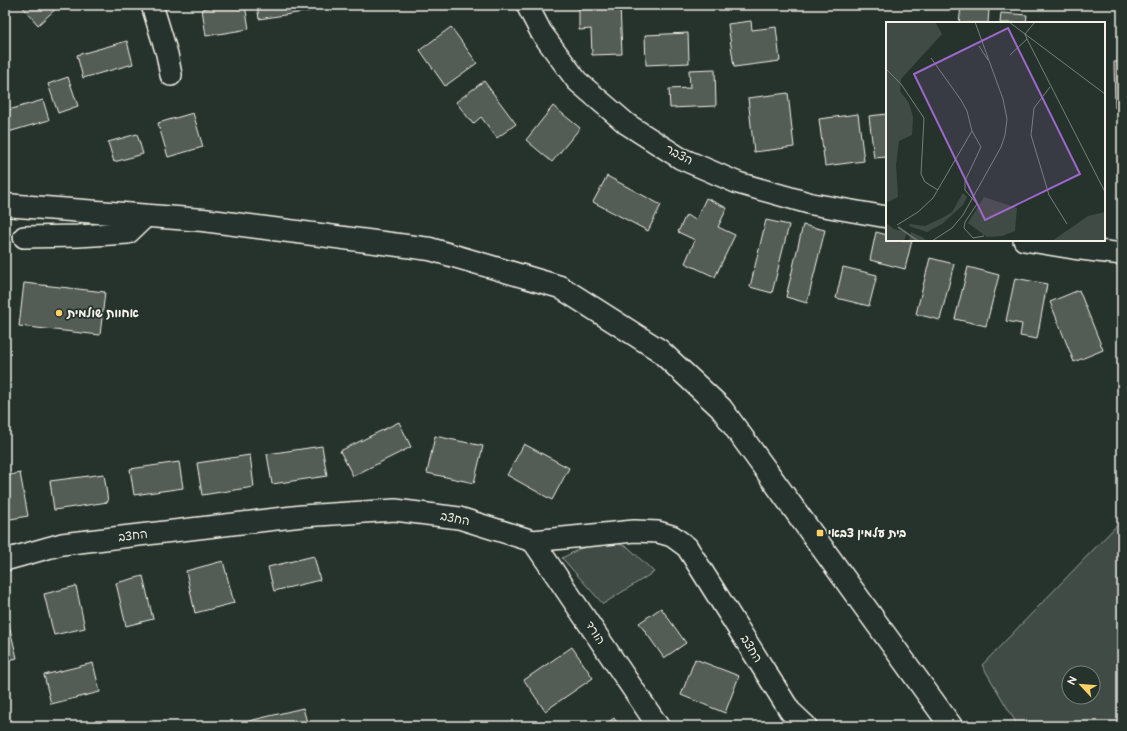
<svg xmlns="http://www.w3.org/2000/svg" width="1127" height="731" viewBox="0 0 1127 731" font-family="'Balsamiq Sans','Playpen Sans Hebrew',sans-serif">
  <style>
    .green { fill: #414b45; stroke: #9a9e96; fill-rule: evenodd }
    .building { fill: #525c55; stroke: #f4f1e8 }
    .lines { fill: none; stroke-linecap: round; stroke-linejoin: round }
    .street-casing { stroke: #f4f1e8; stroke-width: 24 }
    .secondary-casing { stroke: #f4f1e8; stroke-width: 25 }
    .street { stroke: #26332d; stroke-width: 21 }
    .secondary { stroke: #26332d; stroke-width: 22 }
    .poi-dot { fill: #ffd166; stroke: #26332d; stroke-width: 1.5 }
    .labels { text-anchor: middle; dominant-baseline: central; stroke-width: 3.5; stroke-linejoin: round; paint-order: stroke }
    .street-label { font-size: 12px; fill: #f4f1e8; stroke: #26332d }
    .poi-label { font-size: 12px; font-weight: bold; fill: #f4f1e8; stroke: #26332d; text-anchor: start }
    .inset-river { fill: none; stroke: #676f68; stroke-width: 2 }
    .inset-road { fill: none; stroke: #787f78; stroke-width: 1 }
    .view { fill: #9f67cb; fill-opacity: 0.15; stroke: #9f67cb; stroke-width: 2 }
    .inset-edge { fill: none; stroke: #f4f1e8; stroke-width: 2 }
  </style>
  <rect width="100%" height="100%" fill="#26332d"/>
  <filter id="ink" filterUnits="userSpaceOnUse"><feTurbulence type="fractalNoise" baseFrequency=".025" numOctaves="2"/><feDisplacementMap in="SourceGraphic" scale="8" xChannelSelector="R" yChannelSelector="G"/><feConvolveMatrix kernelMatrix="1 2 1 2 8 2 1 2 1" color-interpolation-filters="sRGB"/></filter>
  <g filter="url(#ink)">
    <g class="green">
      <path d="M 1122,520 L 1122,726 L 1018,726 L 982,665 ZM 1069,673 L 1093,673 L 1093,697 L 1069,697 Z"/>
      <polygon points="609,541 628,547 654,572 603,604 562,558 579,549"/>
    </g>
    <g class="building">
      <polygon points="21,5 60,5 38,25"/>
      <polygon points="224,5 245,5 249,29 206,36 202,9"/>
      <polygon points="257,5 309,5 310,11 259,19"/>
      <polygon points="579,5 620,5 622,54 592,55 591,29 579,30"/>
      <polygon points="639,5 681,5 681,6 639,8"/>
      <polygon points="961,7 989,10 988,23 959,23"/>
      <polygon points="1001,13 1027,15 1026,23 1000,23"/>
      <polygon points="751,21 752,30 776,27 780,61 734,67 728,24"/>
      <polygon points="451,27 477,63 445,86 420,50"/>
      <polygon points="688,33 689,63 646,65 645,35"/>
      <polygon points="127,41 133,64 83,78 77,55"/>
      <polygon points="1114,62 1122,62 1122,108 1115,108"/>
      <polygon points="715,69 716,106 670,108 669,89 690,88 689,70"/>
      <polygon points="68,77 78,106 58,113 48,84"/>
      <polygon points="484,81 516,124 497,138 481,117 473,124 456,102"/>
      <polygon points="788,93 794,147 754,152 748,98"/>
      <polygon points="43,100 49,120 5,133 5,111"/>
      <polygon points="553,106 580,128 552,162 526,140"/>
      <polygon points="193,113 203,147 168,157 158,123"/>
      <polygon points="858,114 864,161 825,166 819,119"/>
      <polygon points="887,114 887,157 874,158 869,116"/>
      <polygon points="137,134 143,154 114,162 108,142"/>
      <polygon points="607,176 661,205 648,231 593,202"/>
      <polygon points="706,198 727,208 718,227 735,235 715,277 685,263 695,240 678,232 686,215 696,220"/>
      <polygon points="766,220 789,225 772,293 750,287"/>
      <polygon points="803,225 825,230 807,303 786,297"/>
      <polygon points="876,232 887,235 887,240 912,240 905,269 870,260"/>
      <polygon points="930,258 954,264 940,320 916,314"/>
      <polygon points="843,267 877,275 869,306 836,298"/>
      <polygon points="968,267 999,275 986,326 955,319"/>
      <polygon points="1015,278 1047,284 1037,339 1020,336 1022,324 1006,321"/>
      <polygon points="24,283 105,292 100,335 19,326"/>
      <polygon points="1079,290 1103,350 1074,362 1050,302"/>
      <polygon points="399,422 411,447 353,476 340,451"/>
      <polygon points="435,436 483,446 474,483 427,473"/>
      <polygon points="524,444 569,468 552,500 507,475"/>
      <polygon points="322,446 327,476 272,484 267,454"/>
      <polygon points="250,455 254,487 202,495 197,463"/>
      <polygon points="179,462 183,488 134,495 130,469"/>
      <polygon points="20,473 28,516 5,520 5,476"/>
      <polygon points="104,474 108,502 54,510 50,481"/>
      <polygon points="314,556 320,580 274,591 268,567"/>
      <polygon points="223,561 234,603 195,613 186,571"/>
      <polygon points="143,576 153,619 126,626 116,583"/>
      <polygon points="76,586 85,628 54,635 44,594"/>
      <polygon points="661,608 686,643 664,658 639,623"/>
      <polygon points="5,617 7,617 17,658 5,661"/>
      <polygon points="572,647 593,678 545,711 524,680"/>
      <polygon points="695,659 739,676 725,713 681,695"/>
      <polygon points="93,663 100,692 51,704 44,675"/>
      <polygon points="303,708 308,726 250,726 249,721"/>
      <polygon points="614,718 619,726 603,726"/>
      <polygon points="228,722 229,726 213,726"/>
    </g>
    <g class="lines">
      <defs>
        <g id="street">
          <polyline points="152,5 167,54 171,75"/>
          <polyline points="527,5 541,32 577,81 627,124 680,158 738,183 812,204 887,217"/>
          <polyline points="24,237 78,236 128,233 146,216"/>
          <polyline points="1024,240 1073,248 1122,254"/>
          <polyline points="533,541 658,726"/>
          <polyline points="5,560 62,544 302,516 395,510 459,518 533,541 634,531 658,532 672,536 687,547 790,711 806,726"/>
        </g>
        <polyline id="secondary" points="5,205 203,220 430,249 560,287 659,350 721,408 951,726"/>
      </defs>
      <use href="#street" class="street-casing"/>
      <use href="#secondary" class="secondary-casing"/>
      <use href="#street" class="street"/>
      <use href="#secondary" class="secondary"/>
    </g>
  </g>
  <g class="poi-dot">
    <circle cx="59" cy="313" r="4"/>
    <rect x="816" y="529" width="8" height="8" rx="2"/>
  </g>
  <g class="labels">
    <g class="street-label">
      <text transform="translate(679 155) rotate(28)">הצבר</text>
      <text transform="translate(455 519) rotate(11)">החצב</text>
      <text transform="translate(133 536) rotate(-7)">החצב</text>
      <text transform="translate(595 633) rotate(56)">הורד</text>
      <text transform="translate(751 649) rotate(58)">החצב</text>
    </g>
    <g class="poi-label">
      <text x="67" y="313">אחוות שולמית</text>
      <text x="828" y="533">בית עלמין צבאי</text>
    </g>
  </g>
  <g transform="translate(886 22)">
    <rect width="219" height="219" fill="#26332d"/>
    <path d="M 0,0 L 49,0 L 56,12 L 15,57 L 14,69 L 23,81 L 27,95 L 26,113 L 13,119 L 10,143 L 12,175 L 0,181 ZM 77,171 L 81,175 L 77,183 L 56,202 L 41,210 L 23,204 L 24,202 L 39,204 L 58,195 L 66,190 ZM 98,175 L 131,186 L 129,209 L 116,214 L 101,215 L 82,201 ZM 219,190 L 219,219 L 166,219 L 202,194 ZM 0,201 L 8,207 L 21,210 L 18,219 L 0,219 ZM 25,210 L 36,215 L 41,219 L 23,219 Z" fill="#414b45"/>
    <path class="inset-river" d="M 12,205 L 32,219"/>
    <path class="inset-road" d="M 123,0 L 219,72M 149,0 L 139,12 L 141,17 L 219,170M 93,24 L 102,38M 124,33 L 141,17M 45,36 L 75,78 L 81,89 L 86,109 L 95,125 L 79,159 L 79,168 L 91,182 L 79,200 L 78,206 L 87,216 L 98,214M 0,47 L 15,62 L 38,96 L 35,152 L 39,160 L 52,168M 164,65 L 148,86 L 145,113 L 163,173 L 181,202M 11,203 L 32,190 L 47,176 L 86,109M 46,219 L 66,206 L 77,193 L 115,125 L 119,113 L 121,97 L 117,77 L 89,0"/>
    <path class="view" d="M 122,6 L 194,152 L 99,198 L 28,52 Z"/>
    <rect width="219" height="219" class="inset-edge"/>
  </g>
  <rect width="1127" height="731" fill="none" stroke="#26332d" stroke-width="20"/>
  <rect x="10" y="10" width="1107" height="711" fill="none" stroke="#f4f1e8" stroke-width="1.5" filter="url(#ink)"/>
  <g transform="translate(1081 685) rotate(296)"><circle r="19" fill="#26332d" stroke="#787f78"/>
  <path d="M0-3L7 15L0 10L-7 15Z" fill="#ffd166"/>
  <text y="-6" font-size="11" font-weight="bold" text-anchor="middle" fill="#f4f1e8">N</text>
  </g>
</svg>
